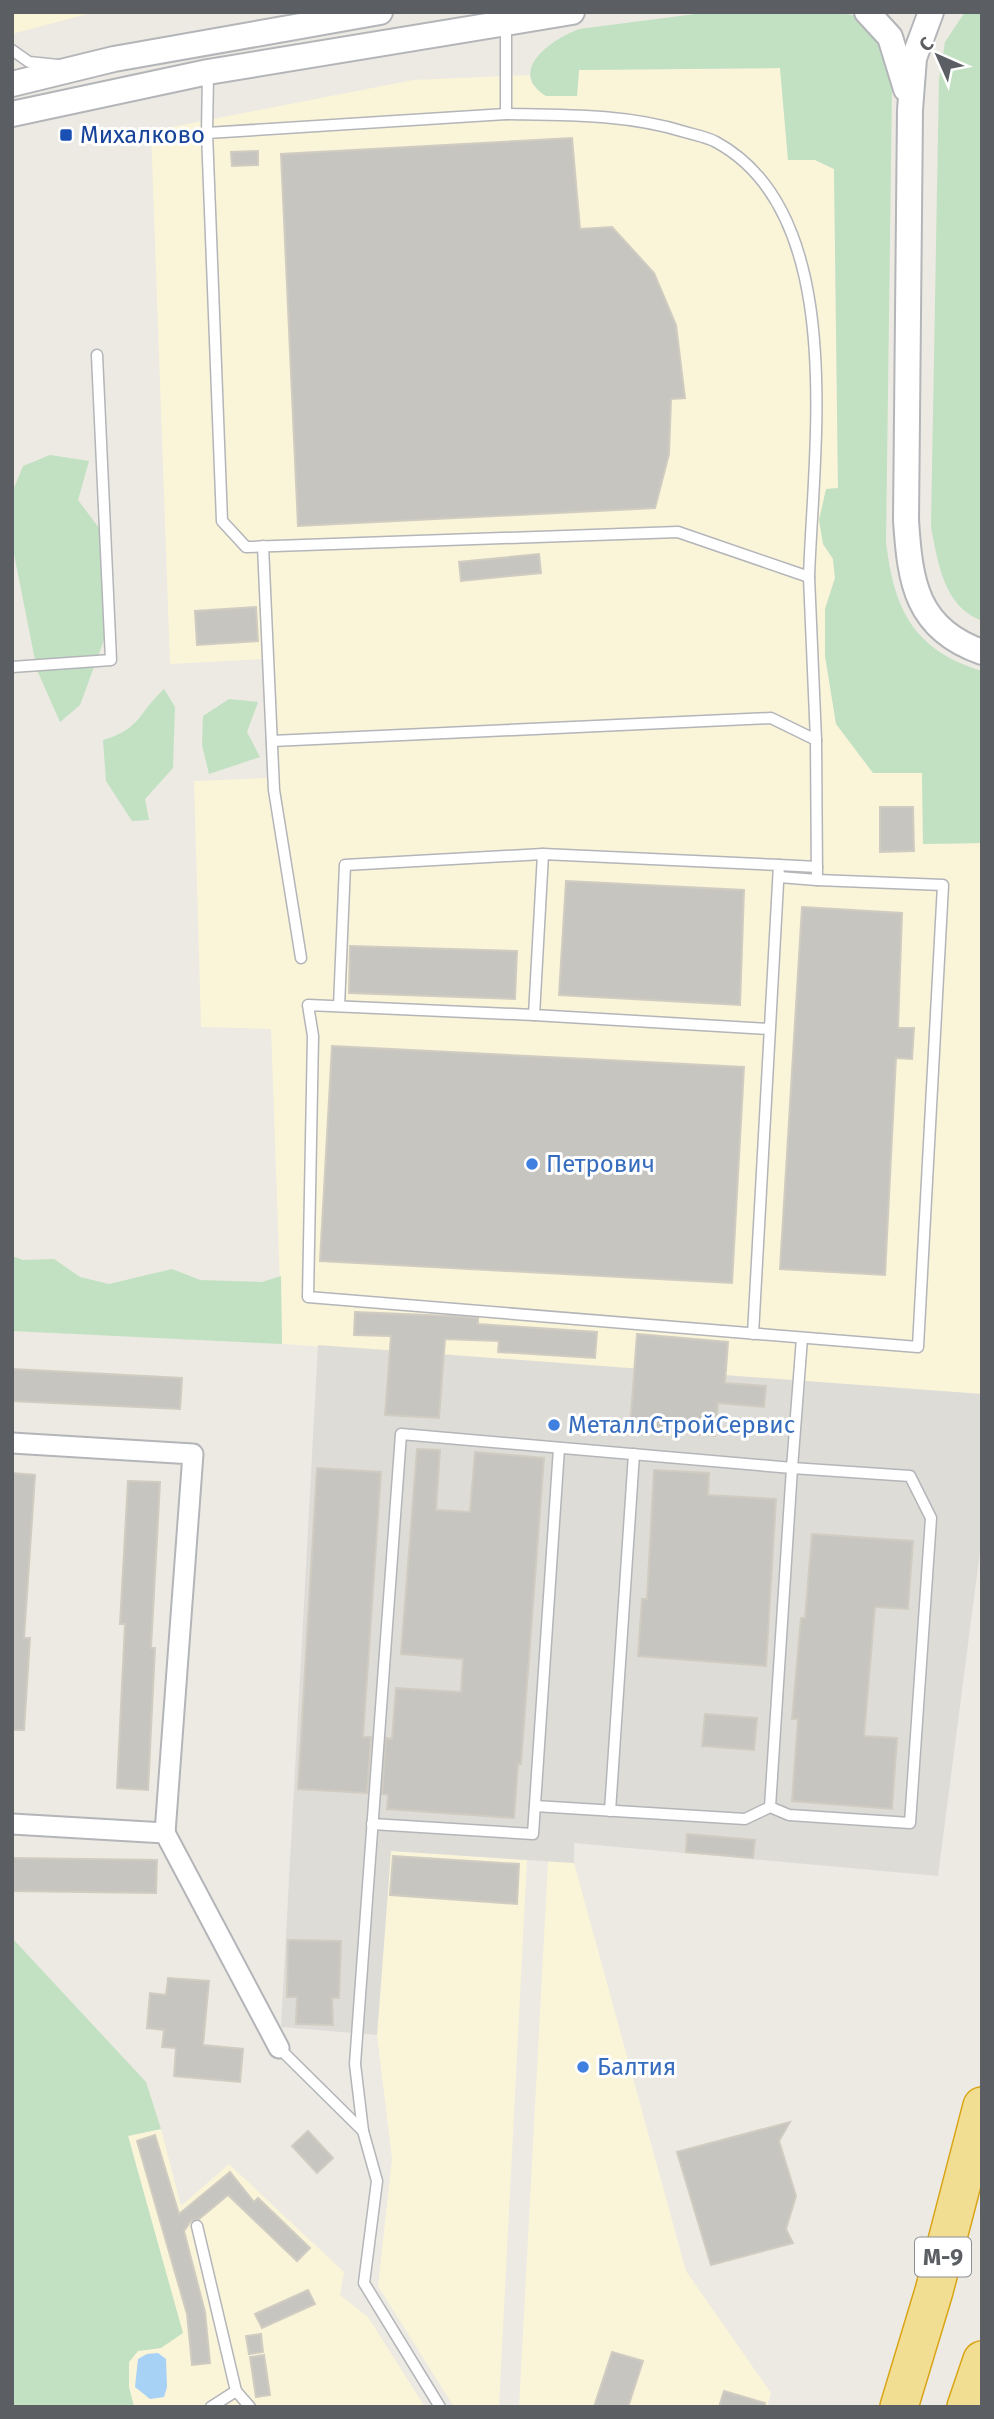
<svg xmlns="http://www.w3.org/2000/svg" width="994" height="2419" viewBox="0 0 994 2419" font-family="'Fira Sans',sans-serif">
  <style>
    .commercial { fill: #faf4d9 }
    .industrial { fill: #dedcd7 }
    .green { fill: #c1e1c2 }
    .water { fill: #a8d1f6 }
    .building { fill: #c7c5c0; stroke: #d0ccc1; stroke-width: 2 }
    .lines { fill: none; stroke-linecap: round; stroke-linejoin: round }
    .service-casing { stroke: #b3b5b9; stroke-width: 13 }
    .minor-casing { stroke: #b3b5b9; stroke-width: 23 }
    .tertiary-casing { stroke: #b3b5b9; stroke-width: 28 }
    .motorway-casing { stroke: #d9a416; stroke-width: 40 }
    .service { stroke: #fff; stroke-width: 10 }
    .minor { stroke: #fff; stroke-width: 19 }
    .tertiary { stroke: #fff; stroke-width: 24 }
    .motorway { stroke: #f2de93; stroke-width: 37 }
    .transit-dot { fill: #1a4fb4; stroke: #fff; stroke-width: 2.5 }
    .shop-dot { fill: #3f7fe0; stroke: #fff; stroke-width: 2.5 }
    .labels { text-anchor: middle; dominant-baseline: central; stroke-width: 6; stroke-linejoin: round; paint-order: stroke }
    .shield { fill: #fff; stroke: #8c8e91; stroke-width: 2 }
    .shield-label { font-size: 23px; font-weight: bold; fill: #5b5e62 }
    .transit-label { font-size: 24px; fill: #164399; stroke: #fff; text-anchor: start }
    .shop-label { font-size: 24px; fill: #366cbe; stroke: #fff; text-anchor: start }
  </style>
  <rect width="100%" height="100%" fill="#eceae2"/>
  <g class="commercial">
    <polygon points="12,12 95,12 12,34"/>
    <polygon points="780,68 788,160 815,160 834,169 838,488 823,544 833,559 835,578 825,609 825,656 922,772 923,844 982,843 982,1394 282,1344 271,1029 201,1027 194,781 268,778 264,659 170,664 151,131 413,80 529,75 532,84 577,95 579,70"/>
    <polygon points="391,1851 527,1860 499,2407 454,2407 378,2286 392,2159 377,2035"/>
    <polygon points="548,1861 574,1863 686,2271 771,2393 767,2407 519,2407"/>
    <polygon points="161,2129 181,2206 229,2164 344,2272 340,2295 368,2317 425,2407 134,2407 129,2387 129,2362 138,2351 161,2348 153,2228 128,2135"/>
  </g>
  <polygon class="industrial" points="318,1345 982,1394 982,1536 938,1876 574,1843 574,1863 391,1851 377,2035 281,2027"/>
  <g class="green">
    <path d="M 711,12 C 739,12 844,6 861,19 C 883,37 887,62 892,87 L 886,542 C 894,609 913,650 982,671 L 982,843 L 923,844 L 922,773 L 873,773 L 836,724 L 825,656 L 825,609 L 835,578 L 833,559 L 823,544 L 819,520 L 826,489 L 838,488 L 834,169 L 815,160 L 788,160 L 780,68 L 579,70 L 577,96 L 546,96 C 506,71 552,39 579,29 Z"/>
    <path d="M 965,12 L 982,12 L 982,621 C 943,606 938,562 931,527 L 939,79 L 945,42 Z"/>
    <polygon points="50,455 89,461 78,500 102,532 113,571 112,618 80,705 60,722 37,670 13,549 12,493 23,466"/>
    <path d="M 164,689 L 175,707 L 173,768 L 145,799 L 149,820 L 132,821 L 106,781 L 103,740 C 141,729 138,713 164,689 Z"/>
    <polygon points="229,699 258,702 247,732 260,757 209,774 202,745 203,716"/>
    <polygon points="12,1256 23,1260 54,1259 80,1277 109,1284 172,1269 200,1280 262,1282 281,1276 282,1344 12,1331"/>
    <polygon points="12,1938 146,2082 161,2129 128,2136 183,2333 161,2348 138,2351 129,2362 129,2387 134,2407 12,2407"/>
  </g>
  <polygon class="water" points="158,2353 166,2359 167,2387 164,2397 150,2399 135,2387 138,2359 147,2354"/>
  <g class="building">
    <polygon points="572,138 580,229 612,227 654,273 676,325 685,398 671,399 669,454 655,508 298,526 281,154"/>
    <polygon points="258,151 258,165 232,166 231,152"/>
    <polygon points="539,554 541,573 461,581 459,562"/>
    <polygon points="256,607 258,641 197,645 195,611"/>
    <polygon points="880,807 913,807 914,851 880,852"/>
    <polygon points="566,881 744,890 740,1005 559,995"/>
    <polygon points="802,907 902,913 898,1028 914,1028 912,1059 896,1058 885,1275 780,1269"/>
    <polygon points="350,946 517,951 515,999 349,993"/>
    <polygon points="332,1046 744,1067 732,1283 320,1261"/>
    <polygon points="355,1312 452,1316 478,1318 478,1324 597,1332 595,1358 498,1352 499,1341 445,1339 439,1418 385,1415 391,1336 354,1335"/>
    <polygon points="637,1334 728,1342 725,1383 766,1386 764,1407 718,1403 715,1436 630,1428"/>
    <polygon points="12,1369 182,1378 180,1409 12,1401"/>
    <polygon points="417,1449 440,1450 436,1510 470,1512 475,1452 544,1458 521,1764 518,1764 514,1818 387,1809 388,1795 382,1794 386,1738 392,1739 396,1688 461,1692 463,1659 401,1654"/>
    <polygon points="317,1468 381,1472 363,1737 371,1737 367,1793 298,1789"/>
    <polygon points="654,1470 709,1473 708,1495 776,1499 766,1666 638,1656 642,1599 647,1599"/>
    <polygon points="12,1473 35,1475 24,1638 30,1638 24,1730 12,1730"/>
    <polygon points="128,1481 160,1482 151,1648 155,1648 148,1790 117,1788 125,1624 120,1624"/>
    <polygon points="812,1534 913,1541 908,1609 875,1607 864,1736 897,1738 892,1809 792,1801 798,1719 792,1719 801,1618 805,1618"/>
    <polygon points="705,1714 757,1718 754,1750 702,1746"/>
    <polygon points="687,1834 755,1840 753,1858 686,1852"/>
    <polygon points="393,1856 519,1864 517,1904 390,1895"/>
    <polygon points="12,1858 157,1860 156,1893 12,1891"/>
    <polygon points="288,1940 341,1941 339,1998 332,1998 333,2025 296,2024 297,1997 287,1997"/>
    <polygon points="168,1978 209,1981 203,2045 243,2049 240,2082 174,2076 176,2048 162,2047 164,2030 147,2028 150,1993 166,1995"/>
    <polygon points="790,2122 779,2141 796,2196 786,2229 793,2243 711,2265 677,2152"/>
    <polygon points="308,2131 333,2158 317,2173 292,2146"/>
    <polygon points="155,2135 179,2214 230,2172 254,2202 258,2198 310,2248 297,2261 228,2195 199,2219 191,2221 184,2231 205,2312 210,2363 192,2365 187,2314 137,2141"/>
    <polygon points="308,2290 315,2304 262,2328 255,2314"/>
    <polygon points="261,2334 263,2352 249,2354 246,2336"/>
    <polygon points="612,2352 643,2361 628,2407 594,2407"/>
    <polygon points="264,2355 270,2395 256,2397 250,2357"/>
    <polygon points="724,2391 765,2403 764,2407 719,2407"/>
  </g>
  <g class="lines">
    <defs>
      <g id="service">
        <polyline points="506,23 506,114"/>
        <polyline points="12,50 29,62 58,65"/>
        <path d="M 506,114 C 567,115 627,114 685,132 C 695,135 707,137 716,142 C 849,214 813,450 809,577 L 678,532 L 246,547 L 222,521 L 207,133 Z"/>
        <polyline points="207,133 208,74"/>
        <polyline points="263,546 274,790 301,958"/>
        <polyline points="12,667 111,660 97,355"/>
        <polyline points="272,741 771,718 816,740"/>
        <polyline points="779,865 817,867"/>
        <polyline points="779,877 817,880"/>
        <polyline points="339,1006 345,865 543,854"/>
        <polyline points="534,1015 308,1005 313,1036 308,1297 918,1347 943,885 817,880 816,740 809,577"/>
        <polyline points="753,1334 779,865 543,854 534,1015 770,1029"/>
        <polyline points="535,1806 745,1819 770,1807 792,1468 910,1476 931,1518 910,1823 789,1815 770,1807"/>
        <polyline points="610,1811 634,1454"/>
        <polyline points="372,1824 533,1834 559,1448"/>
        <polyline points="279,2048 363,2131"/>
        <polyline points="197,2226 236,2391 250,2407"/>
        <polyline points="211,2407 236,2391"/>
        <polyline points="440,2407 364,2283 377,2181 363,2131 355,2064 401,1434 792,1468 802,1338"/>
      </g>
      <g id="minor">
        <polyline points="12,1443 193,1454 165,1833"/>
        <polyline points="12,1824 165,1833 279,2048"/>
      </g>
      <g id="tertiary">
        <polyline points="867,12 890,37 906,89"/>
        <path d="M 931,12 L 914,58 L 910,110 L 906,520 C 910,582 916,629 982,652"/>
        <polyline points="12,84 114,59 380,12"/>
        <polyline points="12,114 208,72 572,12"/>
      </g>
      <g id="motorway">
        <polyline points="899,2407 934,2291 982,2106"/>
        <polyline points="966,2407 982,2360"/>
      </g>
    </defs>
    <use href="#service" class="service-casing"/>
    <use href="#minor" class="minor-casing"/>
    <use href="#tertiary" class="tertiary-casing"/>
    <use href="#motorway" class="motorway-casing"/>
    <use href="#service" class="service"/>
    <use href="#minor" class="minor"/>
    <use href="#tertiary" class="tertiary"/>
    <use href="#motorway" class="motorway"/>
  </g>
  <rect class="transit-dot" x="59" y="128" width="14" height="14" rx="3.5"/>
  <g class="shop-dot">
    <circle cx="532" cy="1164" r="7"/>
    <circle cx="554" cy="1425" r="7"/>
    <circle cx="583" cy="2067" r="7"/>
  </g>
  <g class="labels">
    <rect class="shield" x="915" y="2237.5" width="56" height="39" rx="5"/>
    <g class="shield-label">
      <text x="943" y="2257">М-9</text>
    </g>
    <g class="transit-label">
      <text x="80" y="135">Михалково</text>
    </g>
    <g class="shop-label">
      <text x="546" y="1164">Петрович</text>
      <text x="568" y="1425">МеталлСтройСервис</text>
      <text x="597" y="2067">Балтия</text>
    </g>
  </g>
  <rect width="994" height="2419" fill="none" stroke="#5b5e62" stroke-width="28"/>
  <g transform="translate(938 56) rotate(315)" stroke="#ffffff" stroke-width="5" paint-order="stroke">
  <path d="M0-5L12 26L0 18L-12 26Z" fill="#5b5e62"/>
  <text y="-10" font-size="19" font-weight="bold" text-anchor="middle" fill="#5b5e62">С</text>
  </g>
</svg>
